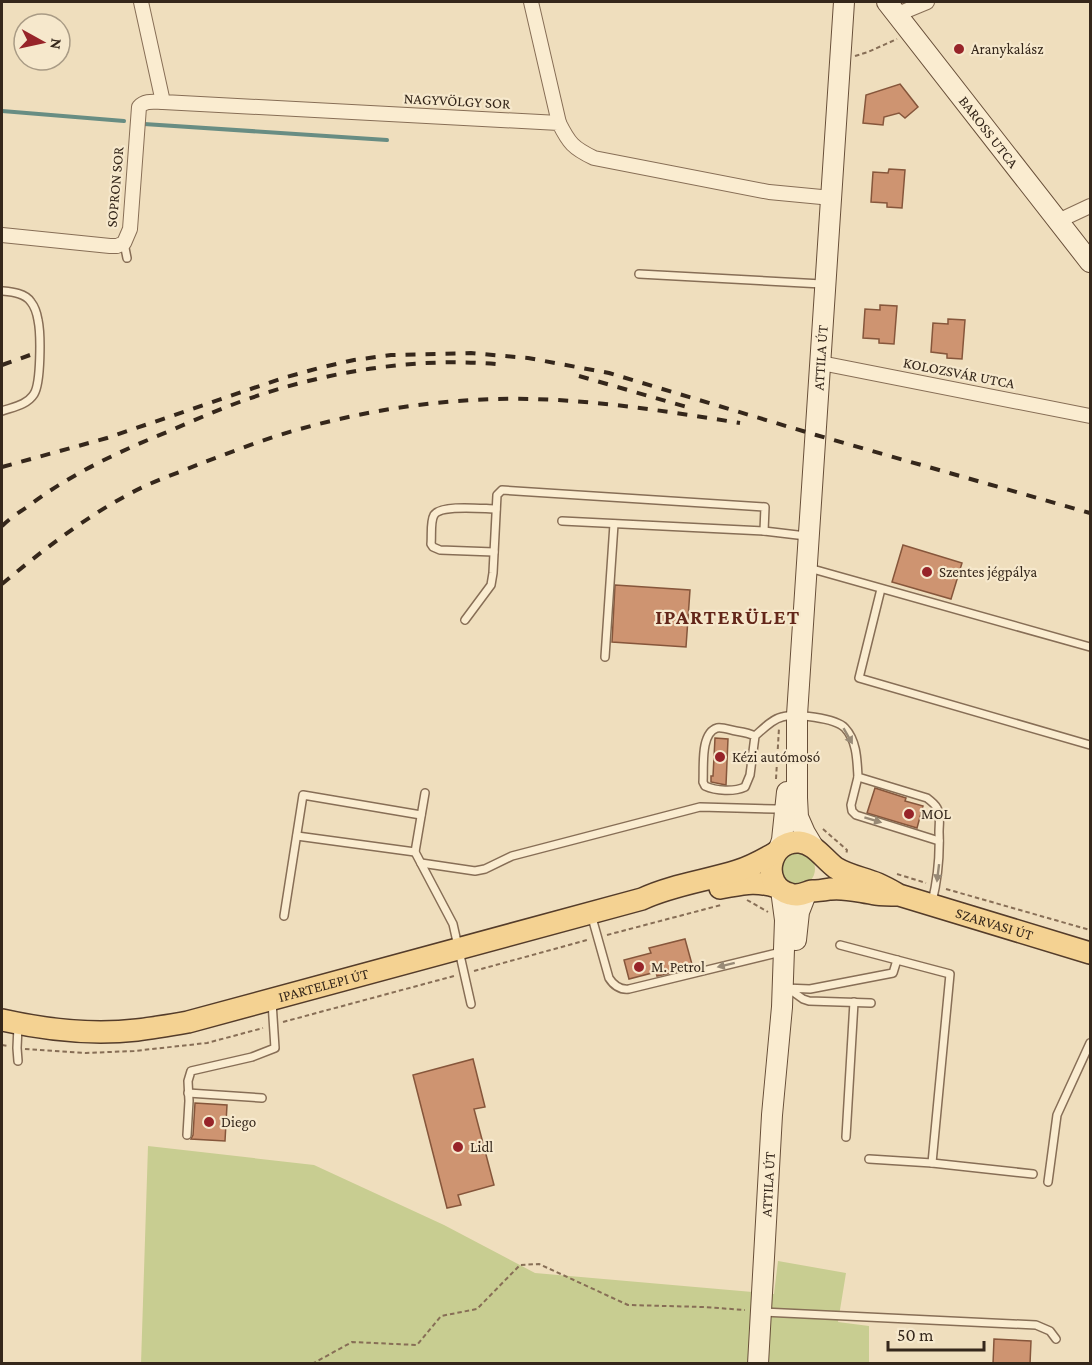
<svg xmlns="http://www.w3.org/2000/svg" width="1092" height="1365" viewBox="0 0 1092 1365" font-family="'Crimson Pro',serif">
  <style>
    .green { fill: #c8cd91 }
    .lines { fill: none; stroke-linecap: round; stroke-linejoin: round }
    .stream { stroke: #688d83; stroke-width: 4 }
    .building { fill: #ce9471; stroke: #86563b; stroke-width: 1.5 }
    .lane-casing { stroke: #876e56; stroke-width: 10 }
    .street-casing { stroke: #876e56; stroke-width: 16 }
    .secondary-casing { stroke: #684f39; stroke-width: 22 }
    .primary-casing { stroke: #543c2a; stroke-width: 24 }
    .path { stroke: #876e56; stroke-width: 2; stroke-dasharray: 4.5 3; stroke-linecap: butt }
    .lane { stroke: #faecd0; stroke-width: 7 }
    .street { stroke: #faecd0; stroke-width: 14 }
    .secondary { stroke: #faecd0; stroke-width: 20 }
    .primary { stroke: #f4d292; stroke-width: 21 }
    .rail { stroke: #35271b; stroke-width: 4; stroke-dasharray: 10 10; stroke-linecap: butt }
    .oneway { fill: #988a76 }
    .poi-dot { fill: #972429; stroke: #f6e8cc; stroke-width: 2 }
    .labels { text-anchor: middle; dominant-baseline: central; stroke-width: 4.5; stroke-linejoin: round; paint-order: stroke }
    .poi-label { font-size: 15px; fill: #35271b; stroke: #f6e8cc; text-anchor: start }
    .street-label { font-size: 15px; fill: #35271b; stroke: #f6e8cc }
    .district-label { font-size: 21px; font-weight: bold; letter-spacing: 1.5px; fill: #632619; stroke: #f6e8cc }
  </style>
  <rect width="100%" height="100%" fill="#efdebd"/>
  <g class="green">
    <circle cx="798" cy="869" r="17"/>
    <polygon points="148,1146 314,1165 444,1225 535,1273 774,1294 778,1261 846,1273 838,1322 869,1326 869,1363 141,1364"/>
  </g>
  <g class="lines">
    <g class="stream">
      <polyline points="2,111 124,121"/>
      <polyline points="144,124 387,140"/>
    </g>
  </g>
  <g class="building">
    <polygon points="900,84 918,107 905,118 899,113 884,117 883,125 863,123 866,95"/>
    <polygon points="889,169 905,170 902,208 887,207 887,203 871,202 873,172 888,173"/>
    <polygon points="880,305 897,306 894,344 879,343 879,339 863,338 865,309 880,310"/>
    <polygon points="948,319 965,320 962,359 947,358 947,354 931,352 933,323 948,324"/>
    <polygon points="903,545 962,563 951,599 892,582"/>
    <polygon points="615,585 690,590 686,647 612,642"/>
    <polygon points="715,738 728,739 726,785 711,782 711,776 713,776"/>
    <polygon points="875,788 906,798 905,801 923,806 917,828 867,813"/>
    <polygon points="685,939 693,968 657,976 656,972 629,979 624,960 651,953 649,948"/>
    <polygon points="473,1059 485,1107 474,1109 494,1185 458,1195 461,1205 447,1208 413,1075"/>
    <polygon points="195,1103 227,1105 225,1141 191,1139 193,1135"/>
    <polygon points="994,1339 1031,1341 1030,1364 993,1364"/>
  </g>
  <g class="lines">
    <defs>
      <g id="lane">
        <polyline points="124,243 127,258"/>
        <polyline points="639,274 822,284"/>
        <path d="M 2,291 C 12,292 25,293 31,302 C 35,307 37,314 38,320 C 41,334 41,383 34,394 C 27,405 13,407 2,411"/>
        <polyline points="562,521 764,531 806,536"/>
        <path d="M 494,552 L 440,550 L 433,547 L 431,544 C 432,536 430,522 434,515 C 441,504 484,509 496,509"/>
        <polyline points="809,568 1090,647"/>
        <polyline points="881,589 859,678 1090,745"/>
        <polyline points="465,620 491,585 493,573 497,495 502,490 765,507 764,531"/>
        <polyline points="605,657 614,524"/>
        <path d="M 755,736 C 749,733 742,732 736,731 C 730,730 723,727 717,728 C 700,733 704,768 703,782 L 705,786 C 716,791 734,792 745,787 L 750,775 L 755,736 C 762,730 772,719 782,717 C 794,713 836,718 845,728 C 857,741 857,760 858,777 L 927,798 C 931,801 935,804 937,808 C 941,815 939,824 939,832 C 940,856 938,878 932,902"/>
        <polyline points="858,777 851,805 852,811 856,815 939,841"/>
        <polyline points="425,793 415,852 453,924 471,1004"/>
        <polyline points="297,836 415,852"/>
        <polyline points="421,863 475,871 485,869 512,856 700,807 775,809 783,808"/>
        <path d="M 591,914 L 609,978 C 614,986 620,990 629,989 L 781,952"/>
        <polyline points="284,916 303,795 421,815"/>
        <polyline points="840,945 897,960"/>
        <polyline points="784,988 810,989 893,973 897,960 950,974 932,1163"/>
        <polyline points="789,989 803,999 809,1001 871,1003"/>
        <polyline points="18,1061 17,1048 18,1026"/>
        <polyline points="188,1093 262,1098"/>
        <polyline points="187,1135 189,1101 188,1081 191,1071 252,1057 275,1048 272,1002"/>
        <polyline points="846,1137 854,1002"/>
        <polyline points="869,1159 932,1163 1033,1174"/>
        <polyline points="1048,1182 1057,1115 1090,1043"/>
        <polyline points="763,1312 1036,1325 1050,1331 1056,1339"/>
      </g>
      <g id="street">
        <path d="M 141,2 L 163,102 L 559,123 C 569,143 573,148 594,158 L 769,192 L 832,198"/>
        <polyline points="531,2 559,123"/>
        <polyline points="898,14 927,2"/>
        <polyline points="1058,221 1090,206"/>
        <path d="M 2,235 L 110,246 L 117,246 L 124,243 L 130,229 L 139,107 C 145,100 154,102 163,102"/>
        <polyline points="821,363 1090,416"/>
      </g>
      <g id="secondary">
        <path id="s1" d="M 887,2 L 1090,262"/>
        <path id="s2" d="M 814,848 L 805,833 L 798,817 L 797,798 L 797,715 L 844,2"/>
        <polyline points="779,849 782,840 787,792"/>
        <polyline points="796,940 799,912 806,894"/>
        <path id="s3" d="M 758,1364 L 772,1115 L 782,1007 L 785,920 L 781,890"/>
      </g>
      <g id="primary">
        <path d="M 720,888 C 743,884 754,880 777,887"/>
        <path id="s4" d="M 899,895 C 891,895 883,895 876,894 C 860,892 846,887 830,889 C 824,890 818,891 812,891 C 804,893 798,897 790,894 C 760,886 768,840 799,842 C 814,843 824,859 836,868 C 849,876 864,878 878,884 C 885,887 892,891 899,895 L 1090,953"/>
        <path id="s5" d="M 2,1020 C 46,1030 92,1035 137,1030 C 154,1028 171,1025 188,1022 L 642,899 C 672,885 705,881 737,871 C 750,867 763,860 775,853"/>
      </g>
    </defs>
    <use href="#lane" class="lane-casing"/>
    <use href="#street" class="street-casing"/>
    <use href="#secondary" class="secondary-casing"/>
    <use href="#primary" class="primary-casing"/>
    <g class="path">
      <polyline points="855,56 868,52 897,39"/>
      <polyline points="776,779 779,728"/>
      <polyline points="823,829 847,850 846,855"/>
      <polyline points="897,874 926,883"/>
      <polyline points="946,889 1090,930"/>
      <polyline points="747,900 768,912"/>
      <polyline points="607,935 721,905"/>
      <polyline points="474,971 587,940"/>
      <polyline points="283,1022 454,976"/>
      <polyline points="2,1045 8,1046"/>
      <polyline points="25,1049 86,1053 134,1051 207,1043 263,1028"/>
      <polyline points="312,1364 352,1342 417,1345 441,1316 477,1309 520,1265 539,1264 628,1305 704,1307 745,1310"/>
    </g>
    <use href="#lane" class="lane"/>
    <use href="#street" class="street"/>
    <use href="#secondary" class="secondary"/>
    <use href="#primary" class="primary"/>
    <g class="rail">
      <polyline points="2,365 30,355"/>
      <polyline points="579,376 694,409"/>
      <polyline points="2,467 107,438 283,378 319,368 354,360 391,355 471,353 528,358 609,373 816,435 1090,513"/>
      <path d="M 2,526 C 9,519 18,513 27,507 C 72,473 120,451 172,430 C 197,419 222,408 248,399 C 325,372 414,357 496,364"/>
      <path d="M 2,584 C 44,549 93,511 143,487 C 162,478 183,471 202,463 C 234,451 267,438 300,429 C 375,408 455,397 533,399 C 603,401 671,412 740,423"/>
    </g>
  </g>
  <defs><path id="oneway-solid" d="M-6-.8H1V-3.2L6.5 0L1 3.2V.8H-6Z" transform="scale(1.5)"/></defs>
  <g class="oneway">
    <use href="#oneway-solid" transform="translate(848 736) rotate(60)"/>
    <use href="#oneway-solid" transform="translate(873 820) rotate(17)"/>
    <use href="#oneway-solid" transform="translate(938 873) rotate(97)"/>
    <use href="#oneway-solid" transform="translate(726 965) rotate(166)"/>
  </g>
  <g class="poi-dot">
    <circle cx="959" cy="49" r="6"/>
    <circle cx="927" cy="572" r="6"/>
    <circle cx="720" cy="757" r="6"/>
    <circle cx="909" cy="814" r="6"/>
    <circle cx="639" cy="967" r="6"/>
    <circle cx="209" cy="1122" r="6"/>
    <circle cx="458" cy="1147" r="6"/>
  </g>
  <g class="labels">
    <g class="poi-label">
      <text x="971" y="49">Aranykalász</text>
      <text x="939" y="572">Szentes jégpálya</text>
      <text x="732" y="757">Kézi autómosó</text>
      <text x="921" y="814">MOL</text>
      <text x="651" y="967">M. Petrol</text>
      <text x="221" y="1122">Diego</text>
      <text x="470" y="1147">Lidl</text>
    </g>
    <g class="street-label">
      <text transform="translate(457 101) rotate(3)">NAGYVÖLGY SOR</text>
      <text stroke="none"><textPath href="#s1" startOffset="165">BAROSS UTCA</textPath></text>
      <text transform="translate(115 187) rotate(-85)">SOPRON SOR</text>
      <text stroke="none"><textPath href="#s2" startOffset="495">ATTILA ÚT</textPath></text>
      <text transform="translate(959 373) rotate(11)">KOLOZSVÁR UTCA</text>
      <text stroke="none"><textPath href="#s4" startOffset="402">SZARVASI ÚT</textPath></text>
      <text stroke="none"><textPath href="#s5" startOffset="328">IPARTELEPI ÚT</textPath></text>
      <text stroke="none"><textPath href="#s3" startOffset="180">ATTILA ÚT</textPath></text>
    </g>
    <g class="district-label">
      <text x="728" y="617">IPARTERÜLET</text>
    </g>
  </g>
  <rect width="1092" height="1365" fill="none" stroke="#35271b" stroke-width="6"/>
  <g transform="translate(42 42) rotate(98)"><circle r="28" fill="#f6e8cc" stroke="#a99b85" stroke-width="1.5"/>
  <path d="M0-4.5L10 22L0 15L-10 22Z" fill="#972429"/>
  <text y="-9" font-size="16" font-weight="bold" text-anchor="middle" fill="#35271b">N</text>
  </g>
  <path d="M888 1341v9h96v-9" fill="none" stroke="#35271b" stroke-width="3"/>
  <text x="897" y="1341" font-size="18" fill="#35271b" stroke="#f6e8cc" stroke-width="4.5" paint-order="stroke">50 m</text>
</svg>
